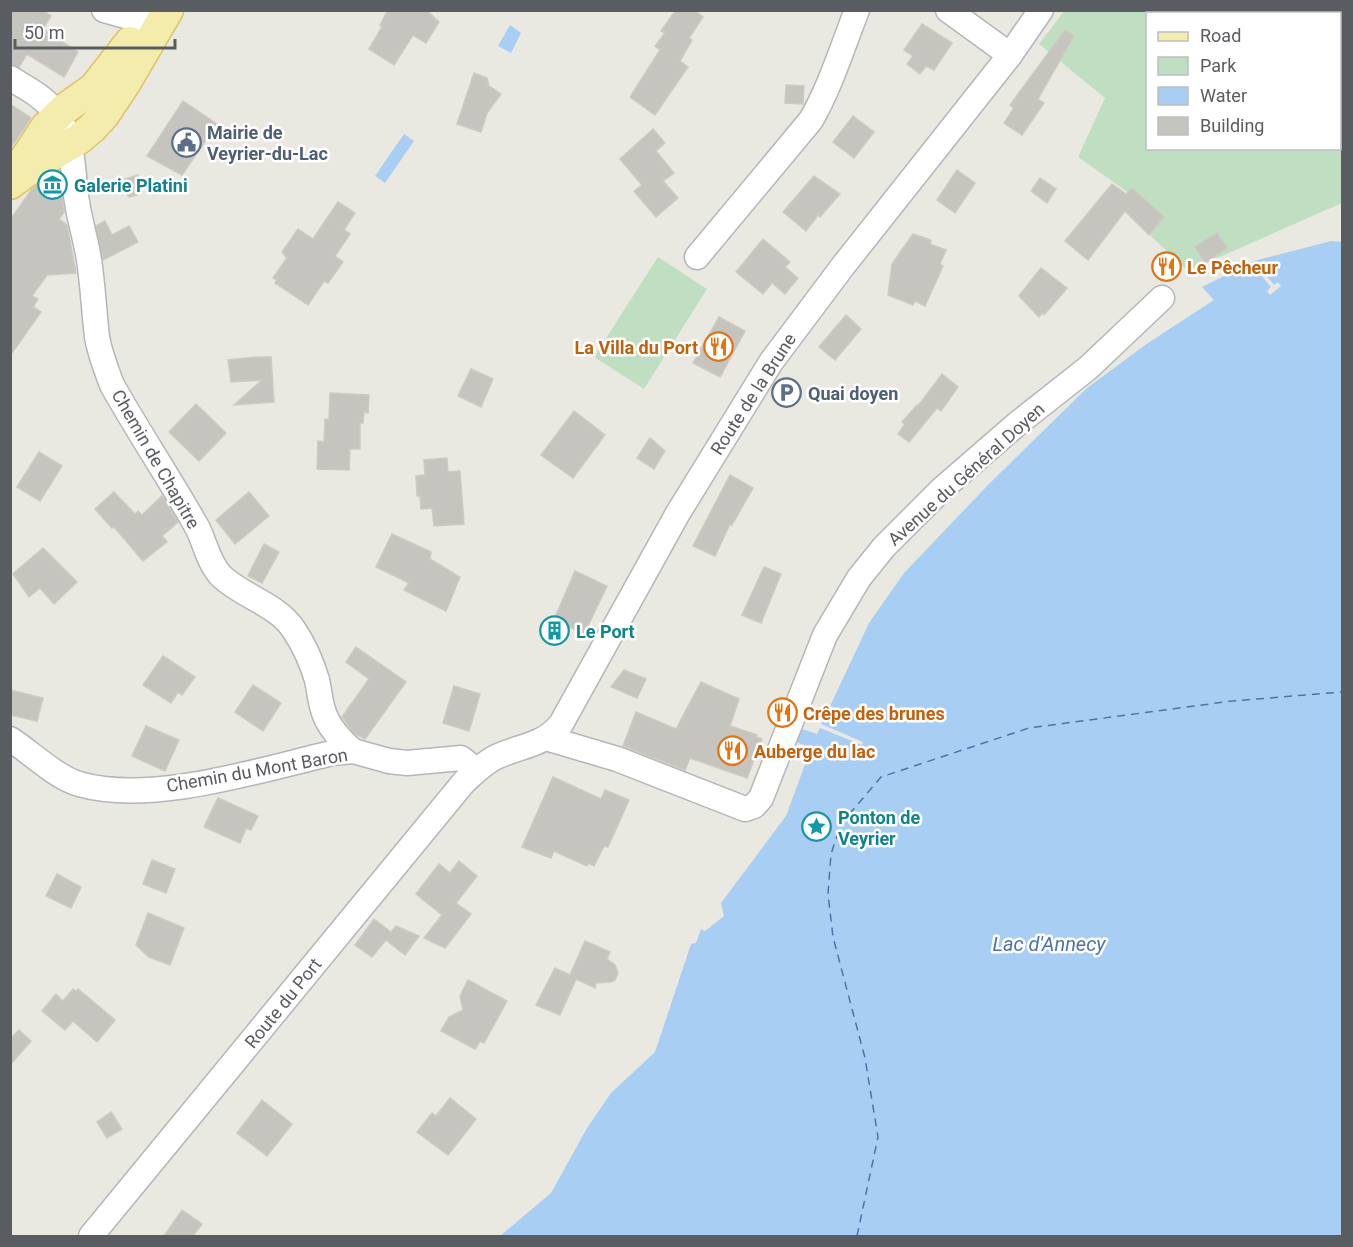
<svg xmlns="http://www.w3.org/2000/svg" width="1353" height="1247" viewBox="0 0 1353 1247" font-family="Roboto,sans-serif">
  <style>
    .green { fill: #c0dfc2 }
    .water { fill: #a8cef3 }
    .pier { fill: #eae9e1 }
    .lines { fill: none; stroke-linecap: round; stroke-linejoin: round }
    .stream { stroke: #a8cef3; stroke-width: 7 }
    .ferry { stroke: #4c74aa; stroke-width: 1.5; stroke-dasharray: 8 6; stroke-linecap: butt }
    .building { fill: #c6c4be; stroke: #cecac0; stroke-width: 1.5 }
    .minor-casing { stroke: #b3b6ba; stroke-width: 27 }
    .major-casing { stroke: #dec366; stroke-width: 33 }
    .minor { stroke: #fff; stroke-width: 24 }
    .major { stroke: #f4ecac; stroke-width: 30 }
    .labels { text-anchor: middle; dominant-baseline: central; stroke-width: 5; stroke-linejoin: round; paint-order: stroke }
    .service-label { font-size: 18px; font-weight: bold; fill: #4e5e75; stroke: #fff; text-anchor: start }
    .culture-label { font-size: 18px; font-weight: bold; fill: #0d838f; stroke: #fff; text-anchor: start }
    .food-label { font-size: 18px; font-weight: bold; fill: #c56008; stroke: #fff; text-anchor: start }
    .street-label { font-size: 18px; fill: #595c60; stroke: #fff }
    .water-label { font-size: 20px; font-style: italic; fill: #4c74aa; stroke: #fff }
  </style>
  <rect width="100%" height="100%" fill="#eae9e1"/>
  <g class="green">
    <polygon points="1064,11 1289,11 1291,13 1148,14 1148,148 1340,148 1340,14 1321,13 1325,11 1342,11 1342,203 1188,271 1134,220 1139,200 1078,157 1105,98 1039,44"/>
    <polygon points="658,257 707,289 644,389 594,357"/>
  </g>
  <g class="water">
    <polygon points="510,25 521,33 511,53 498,46"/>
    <polygon points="404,134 414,141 385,183 375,176"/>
    <polygon points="1331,241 1342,242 1342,1236 500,1236 551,1193 587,1128 611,1093 655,1052 691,944 696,943 701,929 705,931 724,916 721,903 786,816 811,748 791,740 796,727 817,734 869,623 904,573 987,486 1087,388 1148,343 1214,300 1202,287 1254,261"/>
  </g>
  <g class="pier">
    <polygon points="1254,261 1274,285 1278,282 1281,286 1270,295 1267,291 1271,287 1252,264"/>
    <polygon points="821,724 863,742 862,745 820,728"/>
  </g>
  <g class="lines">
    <g class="stream">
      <polyline points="1274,10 1277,14"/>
      <polyline points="1340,75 1342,78"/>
    </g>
    <polyline class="ferry" points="857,1236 878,1137 865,1058 833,937 828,894 831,854 841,824 881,777 1029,728 1232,701 1342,692"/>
  </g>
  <g class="building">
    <polygon points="10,10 42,10 51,16 43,29 78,52 64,77 27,54 19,67 10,64"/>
    <polygon points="388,10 426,10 439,22 426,43 413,35 394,65 369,49 382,27 380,25"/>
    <polygon points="676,10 694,10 703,17 689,38 692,40 680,61 688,67 655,115 630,97 660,50 655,46 665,33 661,31"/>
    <polygon points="922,24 952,43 934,70 926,66 920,74 907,64 913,56 904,50"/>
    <polygon points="1065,30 1074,36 1038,99 1044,103 1022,135 1004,123 1014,108 1010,105"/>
    <polygon points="474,73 487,78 489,86 501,94 487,113 481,132 457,124"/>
    <polygon points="786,85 804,86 803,104 785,103"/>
    <polygon points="183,101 217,124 182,175 147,156"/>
    <polygon points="10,104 31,118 10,149"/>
    <polygon points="853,116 874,132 854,158 833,142"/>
    <polygon points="653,129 665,143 656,151 674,173 663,181 678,198 656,217 634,191 642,185 620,159"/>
    <polygon points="957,170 975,183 955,213 937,200"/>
    <polygon points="138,175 141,188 137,195 129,197 121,186 125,179"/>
    <polygon points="814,176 840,194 820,217 818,215 806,231 783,212"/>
    <polygon points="1040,178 1056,189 1047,203 1031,191"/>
    <polygon points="42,182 62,196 64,212 59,219 67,225 76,273 47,275 32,296 38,299 33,307 41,312 10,356 10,220 32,189"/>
    <polygon points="1112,184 1126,194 1132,188 1164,217 1149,235 1125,211 1088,260 1065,241"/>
    <polygon points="338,202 355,213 344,230 350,234 335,256 343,262 328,283 324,281 308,305 275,283 277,280 273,278 287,258 282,252 298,229 313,239"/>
    <polygon points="105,221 112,235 129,226 138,242 103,260 96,226"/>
    <polygon points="1217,233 1227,248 1205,263 1195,247"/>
    <polygon points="913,234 931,240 930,244 946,250 940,264 943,266 925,306 915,301 913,305 888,295 892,264"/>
    <polygon points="763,239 790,262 785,267 798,278 785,294 772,283 763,294 736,272"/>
    <polygon points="1041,268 1067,288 1044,315 1042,313 1039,317 1019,296"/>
    <polygon points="846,315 861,329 835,360 819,347"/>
    <polygon points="719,317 745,331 720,377 693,363"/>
    <polygon points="256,357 271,357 274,402 234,405 262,380 231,382 228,360"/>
    <polygon points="471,369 493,379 481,407 458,396"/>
    <polygon points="942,374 958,387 941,411 937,408 909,442 898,434 905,424 902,422 917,405 918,406"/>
    <polygon points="330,393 369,395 368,413 364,412 363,423 360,423 360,449 350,449 349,470 317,469 318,441 324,442 325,419 329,420"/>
    <polygon points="196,404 226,433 199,461 169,432"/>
    <polygon points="574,411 605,435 573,478 541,455"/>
    <polygon points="650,438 665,451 654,469 637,458"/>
    <polygon points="39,452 62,466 40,501 17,487"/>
    <polygon points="447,458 448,472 460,471 464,524 434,526 432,508 421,509 420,496 417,496 416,476 425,475 424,460"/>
    <polygon points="730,475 753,488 732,525 730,524 715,556 693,546"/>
    <polygon points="114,492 135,514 138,511 142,515 162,496 178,522 162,536 167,542 143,561 114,527 112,528 95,509"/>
    <polygon points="249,492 269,516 235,544 216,520"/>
    <polygon points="392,534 431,552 430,559 460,577 446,611 404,590 409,583 376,567"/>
    <polygon points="264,544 279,552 262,583 248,576"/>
    <polygon points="43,548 77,582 54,604 40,588 29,597 13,574"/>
    <polygon points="764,567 781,574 761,623 742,615"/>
    <polygon points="575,571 607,586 584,634 554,620"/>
    <polygon points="356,647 406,682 365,739 354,733 342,717 369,679 346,662"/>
    <polygon points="163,656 195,677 182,695 178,692 171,703 143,685"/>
    <polygon points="624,670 646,679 637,698 611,687"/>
    <polygon points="701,682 739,699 730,726 757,735 756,737 762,739 747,778 690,758 685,770 623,746 636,712 676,729"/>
    <polygon points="253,685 281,703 263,731 235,712"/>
    <polygon points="454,686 480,694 469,731 443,723"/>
    <polygon points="10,690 43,698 37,721 10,715"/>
    <polygon points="146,726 179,740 165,771 132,756"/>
    <polygon points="553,777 601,799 605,790 629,800 608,847 604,846 594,866 588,863 587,866 554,851 551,858 522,847"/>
    <polygon points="218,798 258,816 251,830 246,828 240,843 204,827"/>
    <polygon points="152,860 175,869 166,893 143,884"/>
    <polygon points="459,861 477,876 456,903 471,914 445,948 424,938 442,915 416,894 439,864 450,873"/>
    <polygon points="57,874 81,887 71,908 46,896"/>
    <polygon points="148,913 184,928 170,965 149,957 136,945"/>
    <polygon points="374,919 391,932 396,926 419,936 405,955 386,940 372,957 355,945"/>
    <polygon points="585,941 610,952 607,959 615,965 618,973 615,980 611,982 596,983 595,988 576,979 560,1015 536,1005 555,968 570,975"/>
    <polygon points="468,980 507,1001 484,1043 480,1041 475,1049 441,1031 449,1017 463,1010 460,996"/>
    <polygon points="73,989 76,991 78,989 115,1020 97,1042 73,1021 65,1030 42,1011 56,994 63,1001"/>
    <polygon points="19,1030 31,1041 10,1065 10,1039"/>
    <polygon points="450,1098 476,1119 448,1155 417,1132 432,1113 436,1116"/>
    <polygon points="262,1100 292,1124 267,1156 237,1133"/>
    <polygon points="111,1112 122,1129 107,1138 97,1122"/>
    <polygon points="182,1210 202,1224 193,1236 164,1236"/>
  </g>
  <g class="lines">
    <defs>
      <g id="minor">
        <polyline points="104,10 143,21"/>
        <polyline points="948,10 1010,55"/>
        <path d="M 10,78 C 26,88 43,96 54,111 C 75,137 72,171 77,202 C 80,222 86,240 89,260 C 93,286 94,312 97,337 C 100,354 106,369 112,385 C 139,433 170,479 197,527 C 205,542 208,562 221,576 C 243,597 277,604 294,630 C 304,645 312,663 317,680 C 320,693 320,707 327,720 C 333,732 343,742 353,751"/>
        <path d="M 697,257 L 811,120 C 831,85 842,48 857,10"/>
        <polyline points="546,738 617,759 745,809 754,806 761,798 825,635 859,578 884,547 942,489 1017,424 1088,368 1162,298"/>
        <path d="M 10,739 C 32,753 54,776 79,784 C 152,805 259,770 332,753 L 353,751 L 389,761 L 407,763 L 461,758 L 476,770"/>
        <path d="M 91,1236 L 464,782 C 474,773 483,764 494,758 C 520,745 542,747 561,724 L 678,513 L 771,362 L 843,266 L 1010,55 L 1041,10"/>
      </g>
      <g id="major">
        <polyline points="15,174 46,127 63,110 94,88 130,42"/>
        <polyline points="10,184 37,164 79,139 92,128 104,115 126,82 168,10"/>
      </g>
    </defs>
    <use href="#minor" class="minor-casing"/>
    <use href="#major" class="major-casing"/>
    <use href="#minor" class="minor"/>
    <use href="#major" class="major"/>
  </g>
  <defs>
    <symbol id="civic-ring" viewBox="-11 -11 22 22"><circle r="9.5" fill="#fff" stroke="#5c6f8a" stroke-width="1.5"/><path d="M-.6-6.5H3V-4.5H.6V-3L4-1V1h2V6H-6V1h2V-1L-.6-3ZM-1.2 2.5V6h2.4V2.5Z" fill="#5c6f8a"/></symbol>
    <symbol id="museum-ring" viewBox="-11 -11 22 22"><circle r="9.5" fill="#fff" stroke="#0f9aa8" stroke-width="1.5"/><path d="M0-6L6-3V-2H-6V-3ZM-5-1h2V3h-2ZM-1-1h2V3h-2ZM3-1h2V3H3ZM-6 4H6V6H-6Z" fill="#0f9aa8"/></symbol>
    <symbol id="restaurant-ring" viewBox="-11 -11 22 22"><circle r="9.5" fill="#fff" stroke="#e8710a" stroke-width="1.5"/><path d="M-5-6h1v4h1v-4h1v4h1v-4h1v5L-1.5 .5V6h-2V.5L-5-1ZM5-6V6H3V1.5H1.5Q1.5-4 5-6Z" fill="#e8710a"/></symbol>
    <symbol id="parking-ring" viewBox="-11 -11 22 22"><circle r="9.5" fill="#fff" stroke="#5c6f8a" stroke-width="1.5"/><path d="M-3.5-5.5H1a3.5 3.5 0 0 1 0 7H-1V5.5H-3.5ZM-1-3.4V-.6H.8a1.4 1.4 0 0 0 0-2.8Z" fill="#5c6f8a"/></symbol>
    <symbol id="building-ring" viewBox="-11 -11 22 22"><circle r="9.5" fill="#fff" stroke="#0f9aa8" stroke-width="1.5"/><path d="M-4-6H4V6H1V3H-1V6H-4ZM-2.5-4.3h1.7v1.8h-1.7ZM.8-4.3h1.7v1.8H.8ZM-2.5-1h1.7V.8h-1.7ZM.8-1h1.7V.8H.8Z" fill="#0f9aa8"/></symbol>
    <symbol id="sight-ring" viewBox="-11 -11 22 22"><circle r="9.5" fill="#fff" stroke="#0f9aa8" stroke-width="1.5"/><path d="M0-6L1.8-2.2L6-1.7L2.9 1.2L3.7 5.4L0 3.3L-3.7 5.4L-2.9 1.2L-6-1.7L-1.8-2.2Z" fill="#0f9aa8"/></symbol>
  </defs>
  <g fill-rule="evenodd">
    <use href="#civic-ring" x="170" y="126" width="33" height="33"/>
    <use href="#museum-ring" x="36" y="168" width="33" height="33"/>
    <use href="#restaurant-ring" x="1150" y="250" width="33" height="33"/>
    <use href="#restaurant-ring" x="702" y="330" width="33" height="33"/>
    <use href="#parking-ring" x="770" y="376" width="33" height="33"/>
    <use href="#building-ring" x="538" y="614" width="33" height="33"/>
    <use href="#restaurant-ring" x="766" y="696" width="33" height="33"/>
    <use href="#restaurant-ring" x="716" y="734" width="33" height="33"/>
    <use href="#sight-ring" x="800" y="810" width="33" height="33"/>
  </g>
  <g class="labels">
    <g class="service-label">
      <text x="207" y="132">Mairie de<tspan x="207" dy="21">Veyrier-du-Lac</tspan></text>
      <text x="808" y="393">Quai doyen</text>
    </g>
    <g class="culture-label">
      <text x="74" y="185">Galerie Platini</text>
      <text x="576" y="631">Le Port</text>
      <text x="838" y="817">Ponton de<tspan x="838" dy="21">Veyrier</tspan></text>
    </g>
    <g class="food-label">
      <text x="1187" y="267">Le Pêcheur</text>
      <text x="698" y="347" text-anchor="end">La Villa du Port</text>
      <text x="803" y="713">Crêpe des brunes</text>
      <text x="754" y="751">Auberge du lac</text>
    </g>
    <g class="street-label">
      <text transform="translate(753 394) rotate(-57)">Route de la Brune</text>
      <text transform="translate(156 459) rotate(60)">Chemin de Chapitre</text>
      <text transform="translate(966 474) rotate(-42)">Avenue du Général Doyen</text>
      <text transform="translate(257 770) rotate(-10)">Chemin du Mont Baron</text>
      <text transform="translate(283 1003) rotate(-51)">Route du Port</text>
    </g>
    <g class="water-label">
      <text x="1049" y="944">Lac d'Annecy</text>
    </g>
  </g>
  <rect width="1353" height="1247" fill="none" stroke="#595c60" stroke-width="24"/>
  <rect x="1146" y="12" width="195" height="138" fill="#ffffff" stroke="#bdbebf" stroke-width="1.5"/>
  <rect x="1158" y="32" width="30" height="9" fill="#f4ecac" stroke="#bdbebf" stroke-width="1.5"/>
  <text x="1200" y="42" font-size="18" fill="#595c60">Road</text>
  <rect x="1158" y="57" width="30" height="18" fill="#c0dfc2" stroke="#bdbebf" stroke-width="1.5"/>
  <text x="1200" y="72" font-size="18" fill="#595c60">Park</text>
  <rect x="1158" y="87" width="30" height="18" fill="#a8cef3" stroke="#bdbebf" stroke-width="1.5"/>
  <text x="1200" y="102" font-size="18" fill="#595c60">Water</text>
  <rect x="1158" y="117" width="30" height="18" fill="#c6c4be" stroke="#bdbebf" stroke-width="1.5"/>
  <text x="1200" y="132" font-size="18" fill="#595c60">Building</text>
  <path d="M15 39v9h160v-9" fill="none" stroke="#595c60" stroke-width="3"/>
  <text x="24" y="39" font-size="18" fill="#595c60" stroke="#ffffff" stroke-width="4.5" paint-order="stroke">50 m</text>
</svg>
